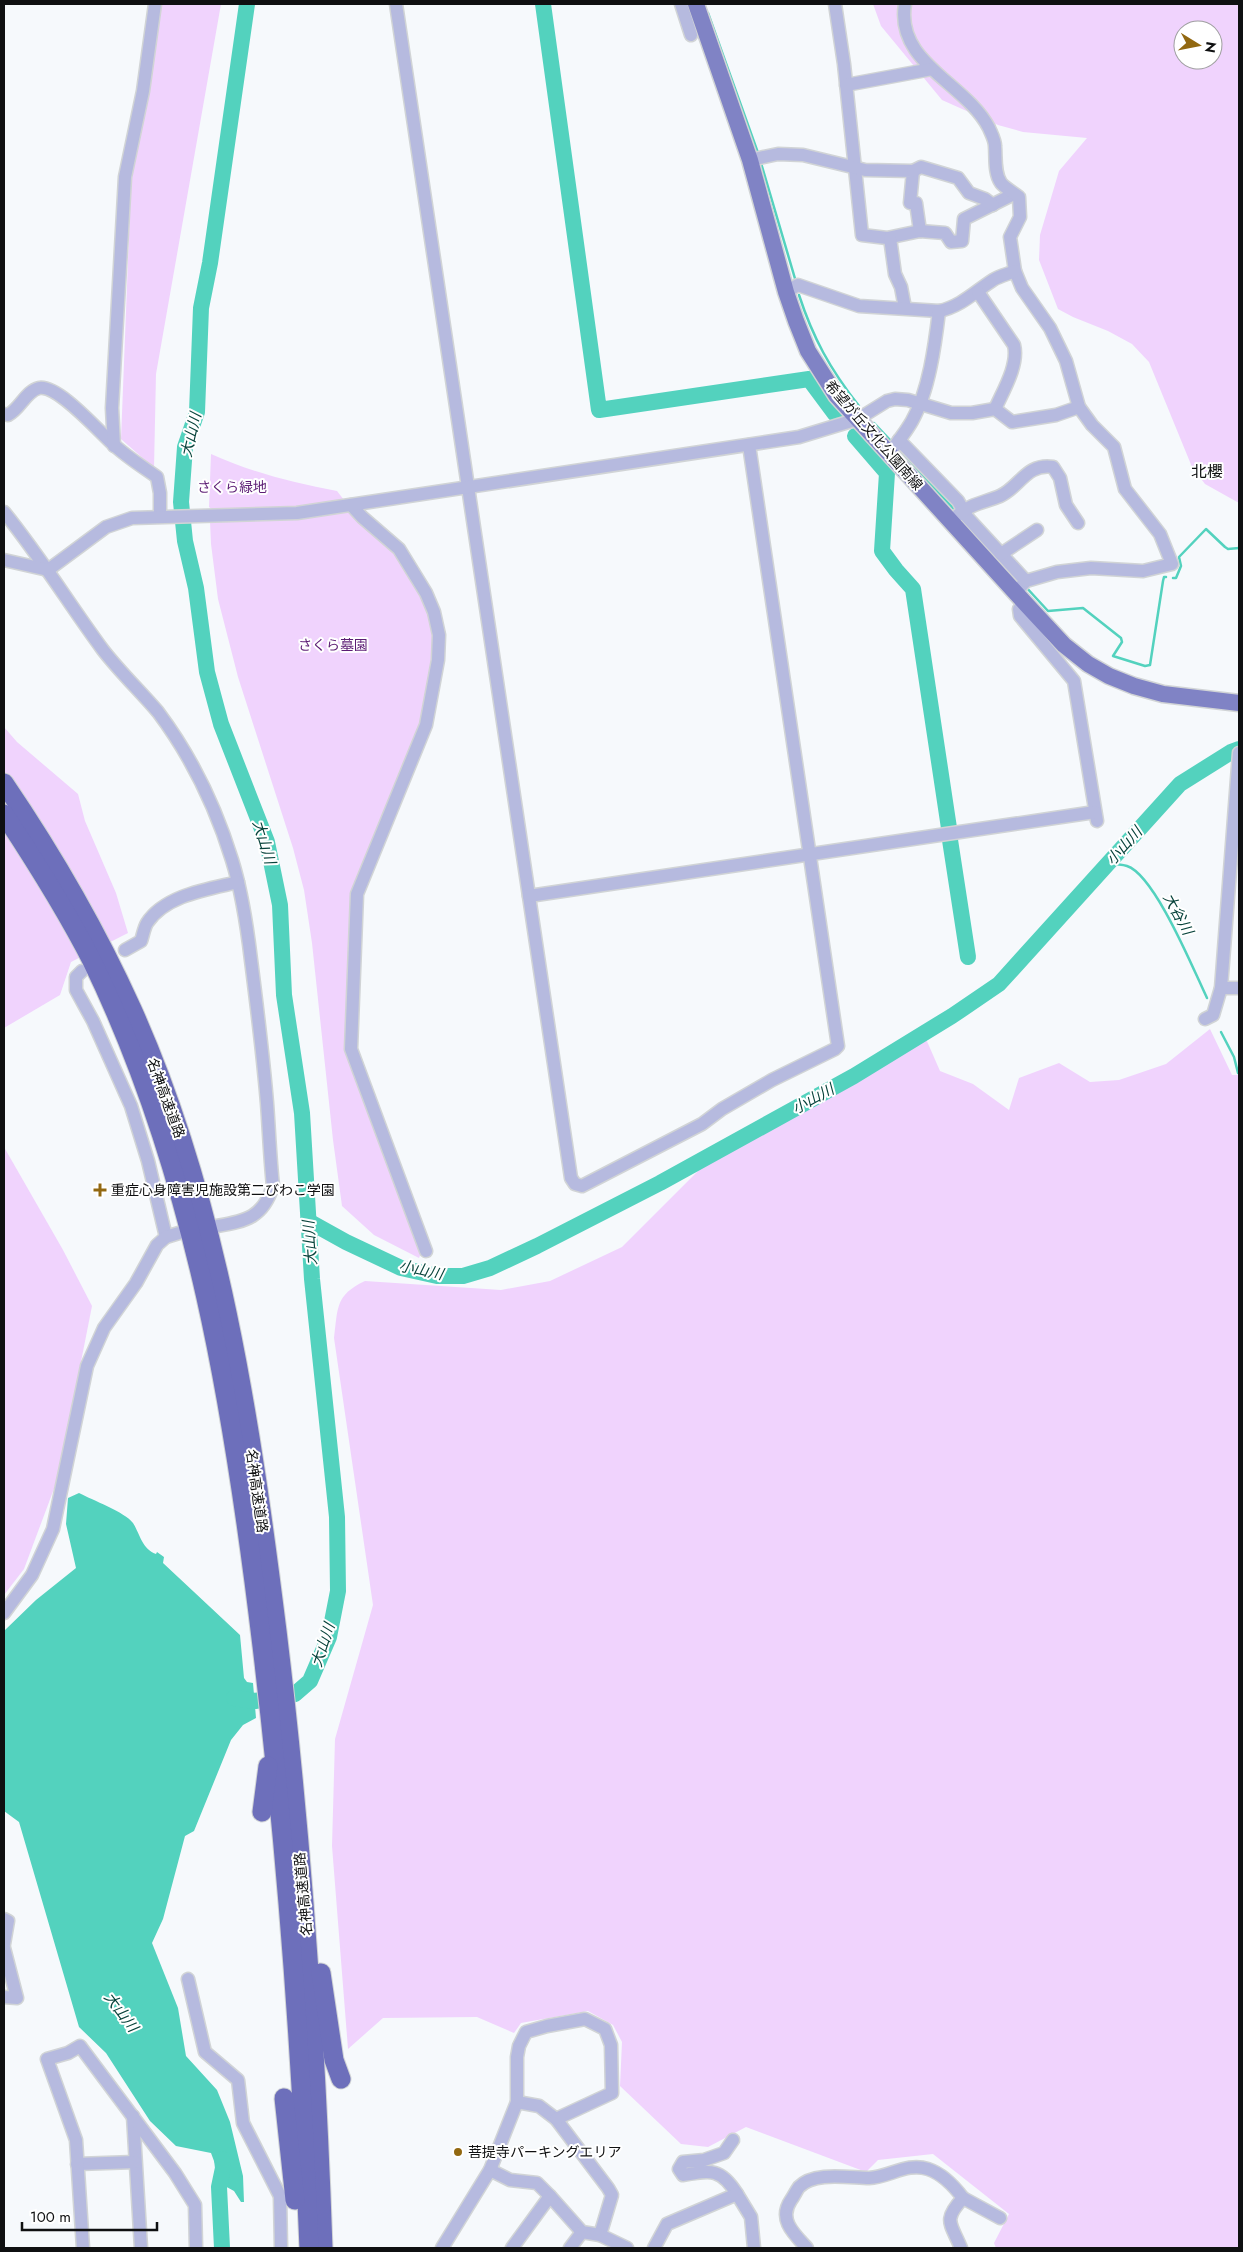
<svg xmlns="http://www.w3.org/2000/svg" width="1243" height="2252" viewBox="0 0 1243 2252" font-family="Jost,'Noto Sans JP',sans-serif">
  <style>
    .green { fill: #f0d3fd; fill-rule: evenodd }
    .water { fill: #53d2be }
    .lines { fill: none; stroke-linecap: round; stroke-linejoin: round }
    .stream { stroke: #53d2be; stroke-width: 2.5 }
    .river { stroke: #53d2be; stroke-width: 16 }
    .minor-casing { stroke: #d1d4d6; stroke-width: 15 }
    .major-casing { stroke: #d1d4d6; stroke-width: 19 }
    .highway-casing { stroke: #d1d4d6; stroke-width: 21 }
    .minor { stroke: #b6badf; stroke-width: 12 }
    .major { stroke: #8083c5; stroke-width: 16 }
    .highway { stroke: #6d6fbb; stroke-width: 19 }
    .poi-dot { fill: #926811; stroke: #fff; stroke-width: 2 }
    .labels { text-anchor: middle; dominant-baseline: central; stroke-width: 4; stroke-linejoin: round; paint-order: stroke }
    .street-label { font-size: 14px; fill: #0f1011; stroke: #fff }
    .park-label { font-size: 14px; fill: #5c1d74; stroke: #fff }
    .poi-label { font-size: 14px; fill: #0f1011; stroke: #fff; text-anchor: start }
    .water-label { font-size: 15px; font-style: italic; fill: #08433b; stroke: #fff }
    .quarter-label { font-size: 16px; fill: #0f1011; stroke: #fff }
  </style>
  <rect width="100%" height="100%" fill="#f6f9fc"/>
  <g class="green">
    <polygon points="161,4 221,4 156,374 154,468 121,439 131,184"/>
    <path d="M 873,4 L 1239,4 L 1239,503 L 1205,484 L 1192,467 L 1149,362 L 1132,344 L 1108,331 L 1073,317 L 1058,309 L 1039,260 L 1040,235 L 1059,171 L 1087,138 L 1023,132 L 998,125 L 942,100 L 881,26 ZM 1183,30 L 1213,30 L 1213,60 L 1183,60 Z"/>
    <path d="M 211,454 C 251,472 293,483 337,491 L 344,500 L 297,508 L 213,510 L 209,507 Z"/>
    <polygon points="350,512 396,552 428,610 434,633 434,656 422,723 352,895 348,1050 421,1253 419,1258 374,1235 342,1206 333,1140 312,943 304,890 293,848 238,677 218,599 211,544 210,521 302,518"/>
    <polygon points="4,727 17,742 78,794 85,821 116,893 128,933 71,962 60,995 4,1028"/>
    <path d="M 1210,1029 L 1232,1075 L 1239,1075 L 1239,2248 L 996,2248 L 994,2243 L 1009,2214 L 933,2154 L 878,2160 L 866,2172 L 746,2127 L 708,2147 L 681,2144 L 620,2086 L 622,2042 L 613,2025 L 588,2011 L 521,2023 L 514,2033 L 477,2017 L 383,2018 L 348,2049 L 332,1846 L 335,1739 L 373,1605 L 334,1338 C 338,1308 335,1295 365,1281 L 501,1290 L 550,1281 L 622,1247 L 702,1167 L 926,1039 L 940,1071 L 973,1084 L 1009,1110 L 1019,1078 L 1059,1063 L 1090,1082 L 1119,1080 L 1166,1064 Z"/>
    <polygon points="4,1147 63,1250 92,1306 58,1478 24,1569 4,1595"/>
  </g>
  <path class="water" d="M 79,1493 C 92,1500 125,1512 133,1523 C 140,1534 142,1549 156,1554 L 157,1552 L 164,1557 L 163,1563 L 240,1635 L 244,1678 L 247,1682 L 253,1683 L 256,1718 L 243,1725 L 231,1740 L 194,1831 L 185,1836 L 163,1919 L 152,1943 L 178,2008 L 186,2056 L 217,2090 L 230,2122 L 243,2176 L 244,2202 L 241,2202 L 234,2191 L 223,2185 L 211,2153 L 176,2146 L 150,2121 L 106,2053 L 79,2027 L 19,1822 L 4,1811 L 4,1631 L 36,1600 L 76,1568 L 66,1524 L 68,1498 Z"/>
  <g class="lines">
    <g class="stream">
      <polyline points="708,13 758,153"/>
      <polyline points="761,163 796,282"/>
      <path d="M 799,295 C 813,338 830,369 859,406"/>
      <polyline points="874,423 892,442"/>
      <polyline points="899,451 955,510"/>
      <polyline points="1173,578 1176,578 1181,566 1179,557 1206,529 1225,547 1228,549 1239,548"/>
      <polyline points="1025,586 1048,611 1083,608 1121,638 1122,642 1113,656 1145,666 1150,665 1163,581 1164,577 1166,577"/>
      <path d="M 1107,864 C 1114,864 1121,864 1127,866 C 1155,875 1194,971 1207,998"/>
      <polyline points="1221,1032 1234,1057 1238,1073"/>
    </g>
    <g class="river">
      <polyline points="543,4 599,410 809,379 835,414"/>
      <polyline points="855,436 887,473 882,551 896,570 913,589 949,828"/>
      <polyline points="950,840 968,957"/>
      <polyline points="310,1222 346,1242 401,1268 437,1276 463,1276 490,1268 537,1246 660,1183 854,1076 952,1016 999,984 1180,784 1231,752 1239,749"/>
      <polyline points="234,1698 255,1701 295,1694 310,1681 329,1637 338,1591 337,1517 312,1279 302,1113 284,995 280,905 267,842 221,724 207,672 196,588 185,541 181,502 185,447 197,412 201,308 210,263 247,4"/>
      <polyline points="222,2159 223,2168 219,2187 222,2248"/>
    </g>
    <defs>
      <g id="minor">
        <polyline points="396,4 571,1178 575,1184 582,1186 702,1124 722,1109 772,1080 835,1049 838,1046 749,445"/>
        <polyline points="681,4 691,35"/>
        <polyline points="835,4 844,64 862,235 887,238 920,231 945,233 951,242 962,241 964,219 1014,194"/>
        <path d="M 905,4 C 895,63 966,83 989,128 C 991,133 995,140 995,146 C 996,158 994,173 1001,183 C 1005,188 1014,193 1019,197 L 1020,217 L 1010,237 L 1015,271 L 1022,288 L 1050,328 L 1066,361 L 1079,407 L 1092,425 L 1114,447 L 1125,489 L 1160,534 L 1172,564 L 1143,571 L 1091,568 L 1057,572 L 1026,581 L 1015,593"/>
        <polyline points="846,85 932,69"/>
        <polyline points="750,160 778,154 803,155 865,170 913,171 910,203 916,203 920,231"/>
        <polyline points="913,171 921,167 958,178 969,193 985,199 993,205"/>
        <polyline points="890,238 895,274 901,287 905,308"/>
        <path d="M 786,292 L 798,285 L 859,306 L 939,311 C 960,307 976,291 993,280 C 999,276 1008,274 1015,271"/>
        <path d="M 978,292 L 1014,345 C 1019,365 1003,391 995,409"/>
        <path d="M 4,414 L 8,415 C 20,409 26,391 39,388 C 58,384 100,433 114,445 C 127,457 143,467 157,477 L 160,493 L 160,516"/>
        <polyline points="899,440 958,501 967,517 1026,581"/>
        <polyline points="114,446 112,408 125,177 143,91 155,4"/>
        <path d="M 894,447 C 900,439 907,430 912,421 C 929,391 935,345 939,311"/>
        <polyline points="351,505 362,517 399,549 426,593 434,612 439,635 438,660 426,725 357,894 351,1049 426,1251"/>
        <path d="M 4,512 C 40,556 69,604 103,650 C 120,672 140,691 158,712 C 191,756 216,808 232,860 C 242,892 247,926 251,960 C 257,1007 263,1055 267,1103 C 269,1130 270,1158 273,1186 C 263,1217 247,1221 217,1226"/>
        <path d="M 958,515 C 970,504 986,502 1000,496 C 1020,487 1026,463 1053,467 L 1060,478 L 1066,505 L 1078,523"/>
        <polyline points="1001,554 1037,530"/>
        <polyline points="4,560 48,570 106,527 132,518 297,513 799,437 858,419 887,401 895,399 908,400 951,413 972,413 995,409 1012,422 1056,415 1079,407"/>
        <polyline points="1025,603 1019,609 1020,616 1074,681 1097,821"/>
        <polyline points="529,896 1095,812"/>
        <path d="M 125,950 L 141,941 C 143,935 144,928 147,923 C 165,895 209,889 238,882"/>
        <polyline points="82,971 76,977 76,990 93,1021 131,1106 148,1161 166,1237"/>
        <polyline points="1221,988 1239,988"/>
        <polyline points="1205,1019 1213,1015 1221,988 1239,753"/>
        <polyline points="4,1613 32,1575 53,1529 87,1366 104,1328 136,1283 157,1245 166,1237 179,1233"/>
        <polyline points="4,1919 8,1921 4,1944"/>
        <polyline points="4,1948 17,1998 4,1997"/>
        <polyline points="188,1979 205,2052 238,2080 243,2123 280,2196 281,2248"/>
        <polyline points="517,2102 539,2106 556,2119 608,2188 612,2195 600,2235"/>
        <polyline points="133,2116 141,2248"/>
        <path d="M 733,2140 L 724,2153 L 704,2160 L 683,2162 L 679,2169 L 683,2175 C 711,2170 721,2168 737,2194"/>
        <polyline points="77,2164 135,2162"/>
        <polyline points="490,2170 510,2180 537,2183 550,2196"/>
        <polyline points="963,2198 1000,2218"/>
        <polyline points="83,2248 76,2140 47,2059 68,2053 80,2046 175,2173 195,2205 196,2248"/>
        <polyline points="442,2248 490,2170 517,2102 517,2057 519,2046 526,2032 547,2026 585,2019 605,2029 611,2045 612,2093 556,2119"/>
        <polyline points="512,2248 550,2196 582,2232 600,2235 627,2248"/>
        <polyline points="570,2248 582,2232"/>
        <polyline points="654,2248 667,2224 737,2194 751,2217 754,2248"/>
        <path d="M 807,2248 C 793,2233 778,2219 791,2200 C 794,2196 796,2191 799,2187 C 814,2171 850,2178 869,2178 C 890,2177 907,2162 928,2169 C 943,2174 954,2186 963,2198 C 942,2221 951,2223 961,2248"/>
      </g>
      <polyline id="major" points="696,4 750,160 786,292 796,321 808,351 836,395 1025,603 1064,645 1088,664 1109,676 1134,686 1163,694 1239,703"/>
      <g id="highway">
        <path d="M 4,783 C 53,855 96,929 132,1009 C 219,1202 251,1423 277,1631 C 302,1836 316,2042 323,2248"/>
        <path d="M 4,814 C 35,861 66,910 92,961 C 196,1175 234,1411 262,1646 C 286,1846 301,2047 309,2248"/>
        <polyline points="262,1812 268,1766"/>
        <polyline points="321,1973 334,2060 341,2079"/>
        <polyline points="284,2098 295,2200"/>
      </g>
    </defs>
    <use href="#minor" class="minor-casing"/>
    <use href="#major" class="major-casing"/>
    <use href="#highway" class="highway-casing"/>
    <use href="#minor" class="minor"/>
    <use href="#major" class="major"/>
    <use href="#highway" class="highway"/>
  </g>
  <g class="poi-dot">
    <path d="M97.5 1182.5h5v5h5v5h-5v5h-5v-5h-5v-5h5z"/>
    <circle cx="458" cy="2152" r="5"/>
  </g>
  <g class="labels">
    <g class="street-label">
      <text transform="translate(874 435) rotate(49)">希望が丘文化公園南線</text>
      <text transform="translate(166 1098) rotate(70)">名神高速道路</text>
      <text transform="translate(257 1491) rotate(82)">名神高速道路</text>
      <text transform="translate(303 1894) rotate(-95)">名神高速道路</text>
    </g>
    <g class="park-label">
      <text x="232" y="487">さくら緑地</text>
      <text x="333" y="645">さくら墓園</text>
    </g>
    <g class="poi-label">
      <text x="111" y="1190">重症心身障害児施設第二びわこ学園</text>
      <text x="468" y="2152">菩提寺パーキングエリア</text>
    </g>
    <g class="water-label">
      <text transform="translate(191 435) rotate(-77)">大山川</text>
      <text transform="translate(264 842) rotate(73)">大山川</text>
      <text transform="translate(1124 846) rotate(-48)">小山川</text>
      <text transform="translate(1178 914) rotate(61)">大谷川</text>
      <text transform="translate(813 1099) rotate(-29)">小山川</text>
      <text transform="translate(310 1243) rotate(-94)">大山川</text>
      <text transform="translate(421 1270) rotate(12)">小山川</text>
      <text transform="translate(323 1645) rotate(-72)">大山川</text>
      <text transform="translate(121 2012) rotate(53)">大山川</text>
    </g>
    <g class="quarter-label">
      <text x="1207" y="471">北櫻</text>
    </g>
  </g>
  <rect width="1243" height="2252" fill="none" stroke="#0f1011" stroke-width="10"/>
  <g transform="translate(1198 45) rotate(100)"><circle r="24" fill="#ffffff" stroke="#9f9fa0"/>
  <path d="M0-4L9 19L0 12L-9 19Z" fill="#926811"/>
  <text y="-8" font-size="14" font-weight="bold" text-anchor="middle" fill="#0f1011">N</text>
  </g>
  <path d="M22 2222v8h135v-8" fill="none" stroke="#0f1011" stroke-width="2.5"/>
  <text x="30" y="2222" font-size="15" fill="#0f1011" stroke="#ffffff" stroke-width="4" paint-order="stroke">100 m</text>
</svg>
